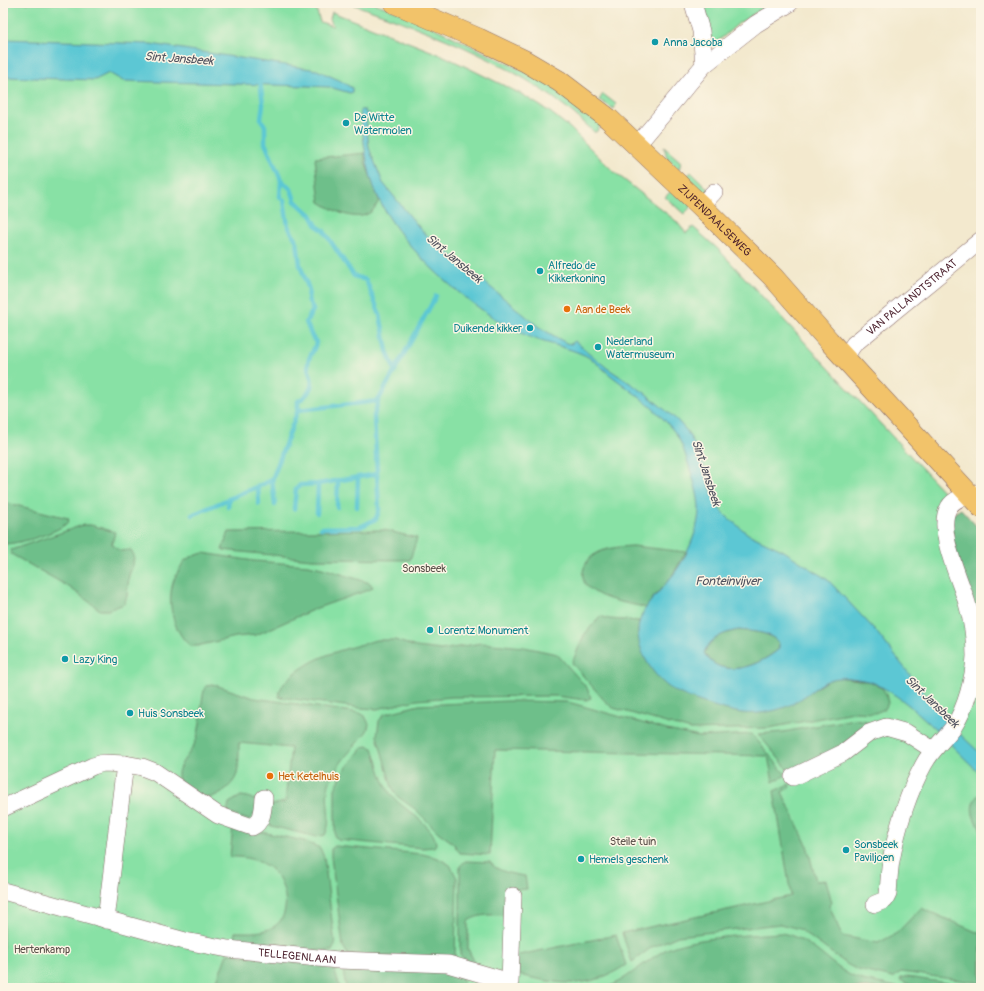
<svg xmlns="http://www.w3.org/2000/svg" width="984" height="991" viewBox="0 0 984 991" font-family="Pangolin,sans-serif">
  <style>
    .green { fill: #88e1a5; stroke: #698068 }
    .forest { fill: #6ebf8a; stroke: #5c6f5a }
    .water { fill: #5bc7d4; stroke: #527380; fill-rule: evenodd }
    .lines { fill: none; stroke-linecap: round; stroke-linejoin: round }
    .stream { stroke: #5bc7d4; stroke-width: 4.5 }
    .minor-casing { stroke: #856664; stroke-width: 18 }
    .major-casing { stroke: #856664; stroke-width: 22 }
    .minor { stroke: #fff; stroke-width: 17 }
    .major { stroke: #f2c36a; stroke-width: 21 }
    .culture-dot { fill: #0f9aa8; stroke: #fcf5e5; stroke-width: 1.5 }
    .food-dot { fill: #e8710a; stroke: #fcf5e5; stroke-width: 1.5 }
    .labels { text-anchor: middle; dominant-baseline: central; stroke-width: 3; stroke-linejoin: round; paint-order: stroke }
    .culture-label { font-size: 11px; fill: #0d838f; stroke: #fcf5e5; text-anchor: start }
    .street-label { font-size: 11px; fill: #4a1f2b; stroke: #fcf5e5 }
    .food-label { font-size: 11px; fill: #c56008; stroke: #fcf5e5; text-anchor: start }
    .park-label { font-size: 11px; fill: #5a504a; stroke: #fcf5e5 }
    .water-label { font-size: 12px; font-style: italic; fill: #4f515e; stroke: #fcf5e5 }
  </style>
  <rect width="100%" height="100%" fill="#fcf5e5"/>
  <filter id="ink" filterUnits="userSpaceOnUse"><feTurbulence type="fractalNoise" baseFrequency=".025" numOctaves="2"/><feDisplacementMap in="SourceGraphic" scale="8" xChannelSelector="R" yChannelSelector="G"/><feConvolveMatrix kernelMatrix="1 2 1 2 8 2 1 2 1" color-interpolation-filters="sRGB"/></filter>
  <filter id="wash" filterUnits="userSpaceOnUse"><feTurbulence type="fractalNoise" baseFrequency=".012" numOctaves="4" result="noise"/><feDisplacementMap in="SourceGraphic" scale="16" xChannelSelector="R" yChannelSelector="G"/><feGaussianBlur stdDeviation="0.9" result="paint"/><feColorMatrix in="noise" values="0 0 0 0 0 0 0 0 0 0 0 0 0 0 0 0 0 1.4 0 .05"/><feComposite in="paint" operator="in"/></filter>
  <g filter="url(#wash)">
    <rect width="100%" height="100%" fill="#f3e9ce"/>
    <g class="green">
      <polygon points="3,3 296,3 316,8 320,22 333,26 330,19 332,12 446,57 523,95 550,112 570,128 613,171 676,221 686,233 693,227 718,249 944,492 941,503 981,544 981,988 3,988"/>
      <path d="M 349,3 L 374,3 L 410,16 L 550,84 L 602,124 L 596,132 L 594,132 C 530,68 433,32 349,3 Z"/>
      <polygon points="704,3 771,3 739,23 715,44 712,43"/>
      <polygon points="603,94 616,104 614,109 599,100"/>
      <polygon points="664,147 681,162 679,170 667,158"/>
      <polygon points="691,172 709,190 702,197 686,177"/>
      <polygon points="671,191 692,206 684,214 665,197"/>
    </g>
    <g class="forest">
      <path d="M 365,153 L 365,161 L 379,200 C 368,229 337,213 320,202 L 315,158 Z"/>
      <path d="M 3,502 L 68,518 L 69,521 C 59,533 19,544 3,544 Z"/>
      <polygon points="961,509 981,531 981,616 974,611 953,540 951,515"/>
      <polygon points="83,525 91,525 115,532 112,544 120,551 131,550 134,556 133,565 129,575 127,596 124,604 108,610 100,610 69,587 11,554 11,550"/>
      <polygon points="384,530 417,538 410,560 312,559 222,550 229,532"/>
      <path d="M 633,546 L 686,552 L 669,581 L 655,595 L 647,608 C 629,603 603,601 589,588 C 584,585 582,577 583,572 C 587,549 614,547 633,546 Z"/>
      <path d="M 203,553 L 254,561 L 308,565 L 322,568 L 370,583 L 373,587 L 371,589 L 317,608 L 256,635 L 236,637 L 197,646 L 190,646 C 170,628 164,592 179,570 C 181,567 183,561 186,560 C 190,556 198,555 203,553 Z"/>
      <polygon points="600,616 609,619 639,621 638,636 673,690 715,705 743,713 811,691 830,679 839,677 872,682 882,688 886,694 888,703 885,709 875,713 854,712 842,714 769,728 691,730 613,708 603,699 572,663 584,635"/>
      <path d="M 739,630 C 754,632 769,631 779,643 L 779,649 C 759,666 721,681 704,653 C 709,638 725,632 739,630 Z"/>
      <path d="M 376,640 L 395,640 L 416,647 L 441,650 L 481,643 L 524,647 L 557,654 L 587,688 L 591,698 L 586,700 L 555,696 L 452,697 L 417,700 L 377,709 L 360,708 L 279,697 C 276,683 308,663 320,658 C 337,650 358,646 376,640 Z"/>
      <path d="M 212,684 L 254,698 L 360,713 L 365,716 L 369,724 L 367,731 C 355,746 332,769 328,788 C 325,804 333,820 325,835 L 317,837 L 271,826 L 266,819 L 268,809 L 272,805 L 285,802 L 291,748 L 239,743 C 239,753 239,765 237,774 C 233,787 216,798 203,799 L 179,780 C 174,767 189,756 194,745 C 203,727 199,706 205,687 Z"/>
      <polygon points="508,701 568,702 667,730 699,737 752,734 786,775 773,782 768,756 495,750 490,855 460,853 453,843 438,832 415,809 398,797 392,787 377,736 379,721 384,714 419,705"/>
      <polygon points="854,719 867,721 869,729 791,773 758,734 783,732"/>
      <path d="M 367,746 L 373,748 C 379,764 382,786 395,799 C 406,811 435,826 436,844 L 434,847 L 423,848 L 338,840 L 335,837 L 335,789 L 343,772 L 362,748 Z"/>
      <polygon points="789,784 790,787 782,792 807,845 816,881 826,880 832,903 829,905 842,936 878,943 897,933 921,908 981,934 981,983 901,972 893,978 858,970 848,965 799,929 780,924 678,936 652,947 632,962 622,933 791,896 774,791"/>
      <path d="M 979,794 L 981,794 L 981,830 C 972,817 968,806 979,794 Z"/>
      <polygon points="241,796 248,797 258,802 259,809 249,820 227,813 229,803"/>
      <path d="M 233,826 L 304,841 L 320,848 L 324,857 L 335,945 L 332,951 L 234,945 L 235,932 C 246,932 259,933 269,929 C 294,920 287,883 271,869 C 260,860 244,856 230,857 Z"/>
      <polygon points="335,846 422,854 438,858 450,865 457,878 455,956 452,958 348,955 343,946 331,857 331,849"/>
      <path d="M 465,861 L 490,862 C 495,871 515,875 525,876 L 527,889 L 509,890 L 509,915 C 495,915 480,913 468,921 L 468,949 L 475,963 L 464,959 L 460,954 L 460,866 Z"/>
      <path d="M 780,933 C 809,936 828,965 854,977 C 868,983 884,983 899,988 L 606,988 C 628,979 645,961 665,950 C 691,937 750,935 780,933 Z"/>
      <path d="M 616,935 L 626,965 C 586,991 559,984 515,974 L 514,956 Z"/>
      <polygon points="227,954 331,966 335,972 340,988 214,988"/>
      <polygon points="346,968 450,970 463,979 464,988 346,988 343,970"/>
      <polygon points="907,977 981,988 917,988 900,980 901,978"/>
    </g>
    <g class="water">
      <polygon points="3,39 151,44 317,70 341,81 352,88 352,92 350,93 329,87 308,86 123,81 109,73 95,80 3,77"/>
      <path d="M 360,110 L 365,110 L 366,114 L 369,113 L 369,117 L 366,118 L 369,148 L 383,183 L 423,232 L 539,327 L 566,343 L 571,344 L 575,341 L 607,368 L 645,393 L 677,420 L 687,431 L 701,457 L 716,505 L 725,515 L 748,534 L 784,551 L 828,580 L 875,630 L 947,722 L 981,754 L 981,774 C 947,743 916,703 874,683 C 869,681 863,680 857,679 C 822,673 819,690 792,704 C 779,711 757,715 742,713 C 726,711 686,698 673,690 C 653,678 633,646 639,623 C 643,606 658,594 668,581 C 684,563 698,534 699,510 C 699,495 693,479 689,466 C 685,453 681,440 673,430 C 656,408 631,391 609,374 C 601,367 592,358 582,354 C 563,346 542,343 523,334 C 474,312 399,247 378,197 C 365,168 364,140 360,110 ZM 739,630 C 754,632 769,631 779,643 L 779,649 C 759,666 721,681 704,653 C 709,638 726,632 739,630 Z"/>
    </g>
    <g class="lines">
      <g class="stream">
        <polyline points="260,81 263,104 261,119 265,126 265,143 281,180 291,189 295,201 311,215 317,226 323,230 354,276 366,280 380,315 387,351 395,371"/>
        <path d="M 281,180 L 280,197 L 284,201 L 288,226 L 297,242 L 300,265 L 309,290 L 308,299 L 313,310 L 306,322 L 312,337 L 316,342 C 315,350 309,355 308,363 C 307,369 310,372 311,378 C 314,388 306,397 298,401 L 298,410"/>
        <polyline points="272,480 275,505"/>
        <polyline points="258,486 259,504"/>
        <polyline points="228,507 229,499"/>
        <polyline points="337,507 338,480"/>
        <polyline points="357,507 358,477"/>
        <polyline points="294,509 296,489 300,485 318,484 377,474"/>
        <polyline points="317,513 318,484"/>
        <polyline points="192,515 272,480 298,410 378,401"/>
        <polyline points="321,528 360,527 376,519 379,510 374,416 378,401 436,296"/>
      </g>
    </g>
  </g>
  <g filter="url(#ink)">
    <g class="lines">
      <defs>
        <g id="minor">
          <polyline points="693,3 701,31 704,65"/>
          <polyline points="637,145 704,65 756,24 790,3"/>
          <polyline points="701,206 714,192"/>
          <path id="s1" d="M 845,357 L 854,344 L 981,240"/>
          <polyline points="793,777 843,753 869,733 886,727 907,733 933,750"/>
          <path d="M 3,808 L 93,766 L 103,763 L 125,764 L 142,767 L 155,772 L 218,815 L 252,827 C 263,822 263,809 264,798"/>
          <path id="s2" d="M 3,891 L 185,941 L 228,949 L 338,960 L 448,964 L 510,982 L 513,896"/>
          <path d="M 875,904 L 885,900 L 888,894 C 889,883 889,872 891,861 C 897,829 908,793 924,764 C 932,749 945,739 954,726 C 966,708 974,678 975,656 C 975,639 972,620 967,603 C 960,579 935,529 949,507 C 955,497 970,495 981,492"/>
          <polyline points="106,920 125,764"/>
        </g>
        <g id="major">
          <path id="s3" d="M 395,3 L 479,39 L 525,61 L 559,81 L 609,119 L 701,206 L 773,277 L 829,341 L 981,507"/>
        </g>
      </defs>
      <use href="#minor" class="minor-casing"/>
      <use href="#major" class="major-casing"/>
      <use href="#minor" class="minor"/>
      <use href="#major" class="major"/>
    </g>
  </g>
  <g class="culture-dot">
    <circle cx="655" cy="42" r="4"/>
    <circle cx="346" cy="123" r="4"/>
    <circle cx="540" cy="271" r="4"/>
    <circle cx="530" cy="328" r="4"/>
    <circle cx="598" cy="347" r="4"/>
    <circle cx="430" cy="630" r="4"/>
    <circle cx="65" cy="659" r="4"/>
    <circle cx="130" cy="713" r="4"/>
    <circle cx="846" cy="850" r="4"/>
    <circle cx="581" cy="859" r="4"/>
  </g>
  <g class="food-dot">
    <circle cx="567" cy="309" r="4"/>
    <circle cx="270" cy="776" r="4"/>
  </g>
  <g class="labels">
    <g class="culture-label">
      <text x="663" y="42">Anna Jacoba</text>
      <text x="354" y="117">De Witte<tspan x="354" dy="13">Watermolen</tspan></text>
      <text x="548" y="265">Alfredo de<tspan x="548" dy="13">Kikkerkoning</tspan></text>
      <text x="522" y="328" text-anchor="end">Duikende kikker</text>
      <text x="606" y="341">Nederland<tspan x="606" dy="13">Watermuseum</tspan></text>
      <text x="438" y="630">Lorentz Monument</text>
      <text x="73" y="659">Lazy King</text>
      <text x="138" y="713">Huis Sonsbeek</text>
      <text x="854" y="844">Sonsbeek<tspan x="854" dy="13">Paviljoen</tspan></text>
      <text x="589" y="859">Hemels geschenk</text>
    </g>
    <g class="street-label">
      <text stroke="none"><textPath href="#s3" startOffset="391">ZIJPENDAALSEWEG</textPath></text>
      <text stroke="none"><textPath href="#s1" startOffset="90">VAN PALLANDTSTRAAT</textPath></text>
      <text stroke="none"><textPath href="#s2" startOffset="302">TELLEGENLAAN</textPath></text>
    </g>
    <g class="food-label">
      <text x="575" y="309">Aan de Beek</text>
      <text x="278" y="776">Het Ketelhuis</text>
    </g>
    <g class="park-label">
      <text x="424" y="568">Sonsbeek</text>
      <text x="633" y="841">Steile tuin</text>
      <text x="42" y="949">Hertenkamp</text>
    </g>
    <g class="water-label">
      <text transform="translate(179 59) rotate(4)">Sint Jansbeek</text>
      <text transform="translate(454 259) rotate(40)">Sint Jansbeek</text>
      <text transform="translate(706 473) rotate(72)">Sint Jansbeek</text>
      <text x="728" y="581">Fonteinvijver</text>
      <text transform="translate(932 702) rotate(44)">Sint Jansbeek</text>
    </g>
  </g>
  <rect width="984" height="991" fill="none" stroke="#fcf5e5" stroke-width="16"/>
</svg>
